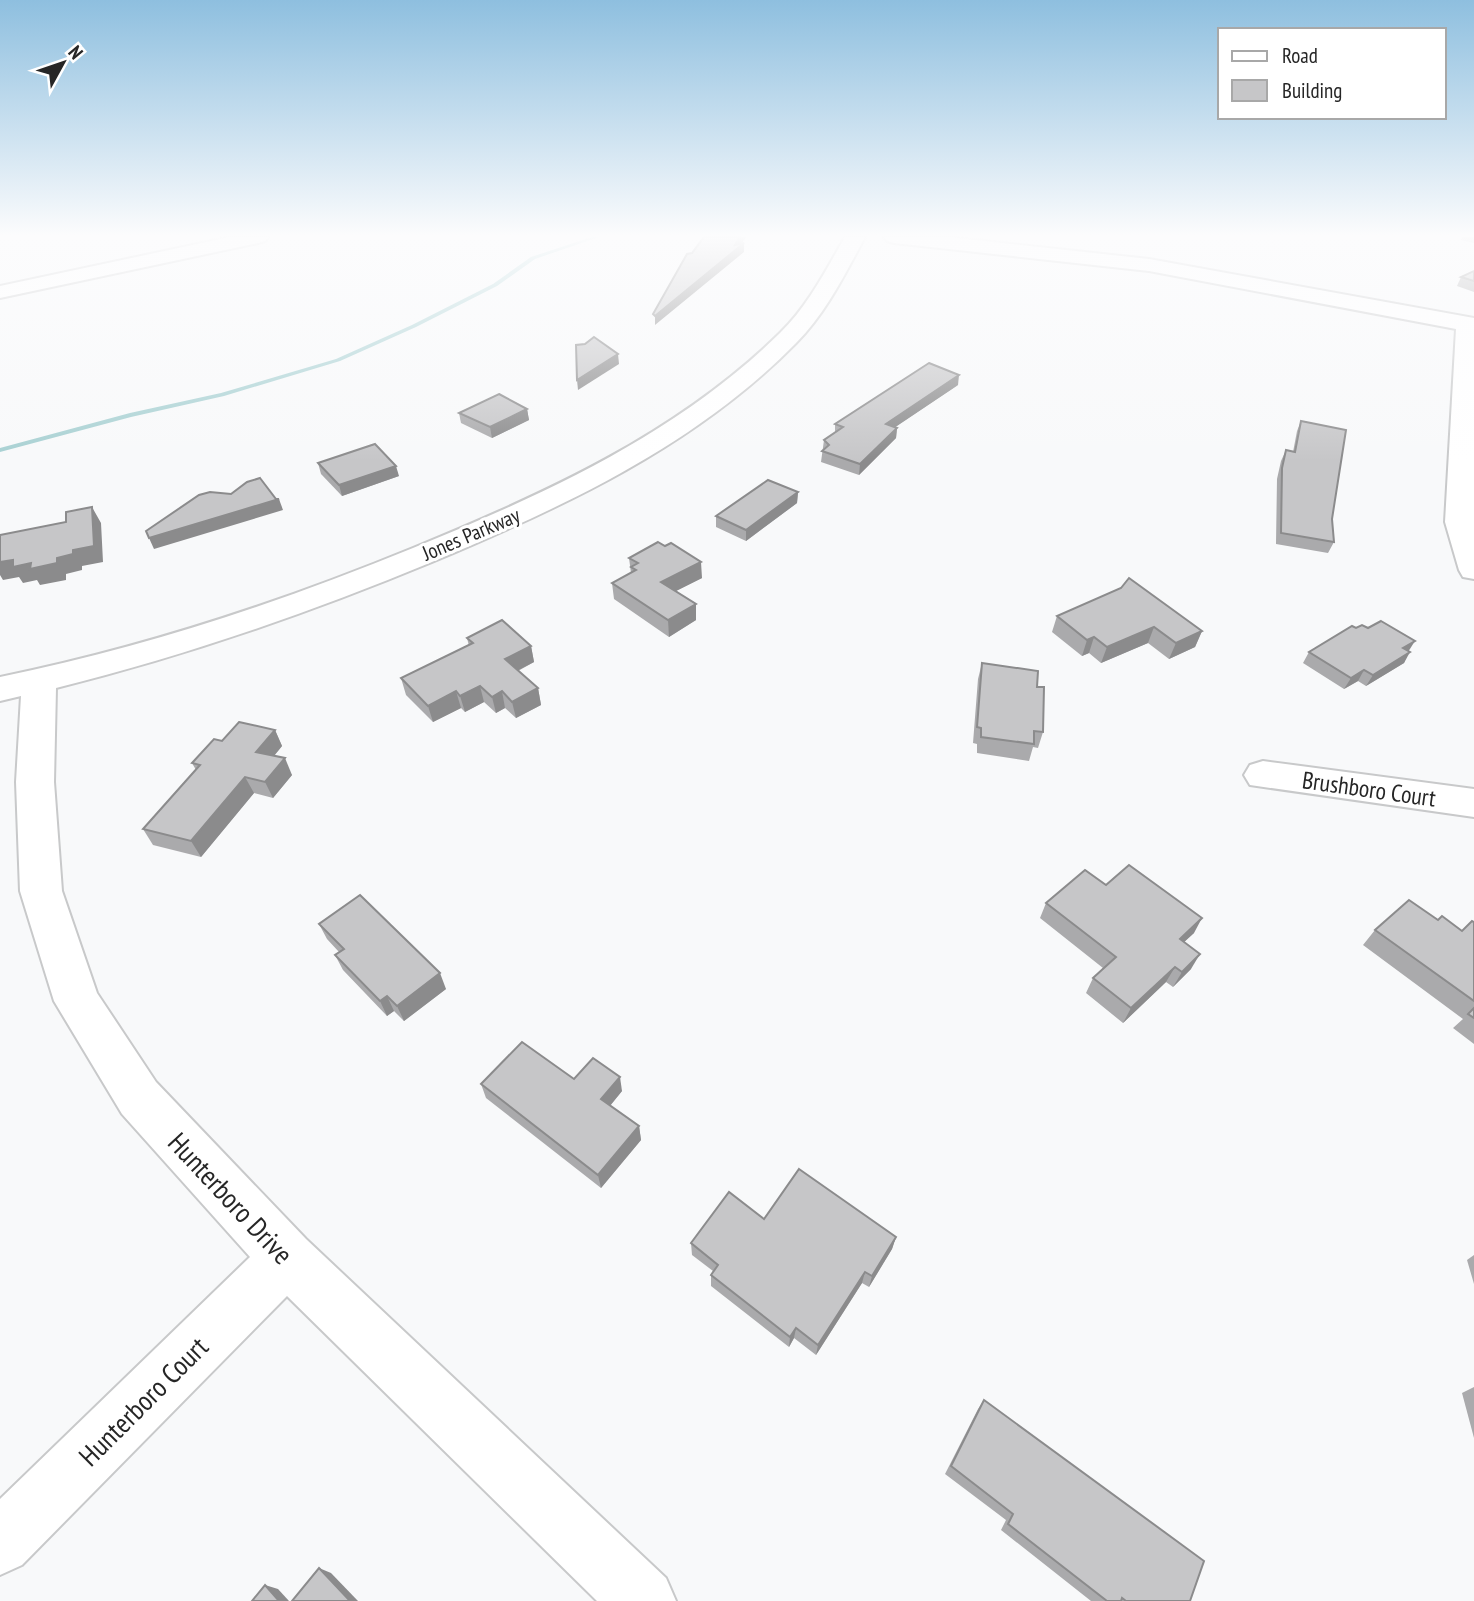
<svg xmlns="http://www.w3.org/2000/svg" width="1474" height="1601" viewBox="0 0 1474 1601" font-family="'PT Sans Narrow',sans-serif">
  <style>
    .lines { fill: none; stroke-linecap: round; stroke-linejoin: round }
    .stream { fill: #a7d0d2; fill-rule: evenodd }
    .minor-casing { stroke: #c8c9ca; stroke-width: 4 }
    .minor { fill: #fff; fill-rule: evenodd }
    .wall { fill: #aaaaac }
    .shaded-wall { fill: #8b8b8c }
    .building { fill: #c6c6c8; stroke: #8b8b8c; stroke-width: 2 }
    .labels { text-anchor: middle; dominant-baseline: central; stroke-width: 6; stroke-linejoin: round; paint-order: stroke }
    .far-street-label { font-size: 21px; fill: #262626; stroke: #fff }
    .street-label { font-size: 24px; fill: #262626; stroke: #fff }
    .near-street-label { font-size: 28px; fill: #262626; stroke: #fff }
  </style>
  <rect width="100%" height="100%" fill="#f8f9fa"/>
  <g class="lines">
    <polygon class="stream" points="592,237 599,237 535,259 497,286 416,327 340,361 224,396 131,417 0,452 0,448 130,413 221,393 336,359 412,325 493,284 531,257"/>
    <defs>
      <g id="minor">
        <polygon points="230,237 268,237 265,241 258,243 0,298 0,286"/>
        <path d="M 845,237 L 865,237 C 845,274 826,313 796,343 C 695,446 563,507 432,562 C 309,613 185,656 56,688 L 54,782 L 62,891 L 97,993 L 156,1082 L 306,1239 L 666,1578 L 676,1601 L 597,1601 L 287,1296 L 22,1565 L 0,1575 L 0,1499 L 250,1257 L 122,1114 L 54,1001 L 20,891 L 16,782 L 21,696 L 0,701 L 0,677 C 142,648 279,603 413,548 C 545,494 677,434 780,333 C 808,306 826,270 845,237 Z"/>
        <polygon points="884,237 948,237 1149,259 1474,318 1474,579 1463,577 1459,570 1445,522 1456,329 1149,271 894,243 887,241"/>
        <polygon points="1263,761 1474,789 1474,817 1250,785 1244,775 1250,765"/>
      </g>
    </defs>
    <use href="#minor" class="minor-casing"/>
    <use href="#minor" class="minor"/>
  </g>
  <g class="wall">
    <polygon points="1462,237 1474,237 1474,243 1461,240"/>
    <polygon points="1474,271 1474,292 1457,286 1461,277"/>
    <polygon points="958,385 895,427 897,428 896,438 859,475 821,462 824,440 835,433 835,424"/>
    <polygon points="527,409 529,420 492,438 461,423 459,413"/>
    <polygon points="1301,421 1332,519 1334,542 1328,553 1276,544 1277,479 1281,461 1286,450 1293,452 1297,431"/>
    <polygon points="318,463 399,476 342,496 321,474"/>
    <polygon points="798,492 797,503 746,541 716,527 716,516"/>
    <polygon points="629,558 702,578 676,591 696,604 696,620 669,637 614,599 612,583 631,573"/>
    <polygon points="1057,616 1202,631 1195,647 1169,659 1148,643 1101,663 1089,653 1082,656 1052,632"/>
    <polygon points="467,638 531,646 534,662 518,671 538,688 541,705 516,718 505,708 496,713 484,702 465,712 461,708 433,722 406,695 401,678 469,646"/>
    <polygon points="1409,651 1404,663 1366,686 1358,681 1344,689 1303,663 1309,652"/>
    <polygon points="982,663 1037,687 1043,732 1038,748 1033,747 1029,761 977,753 977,744 973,743 978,679"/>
    <polygon points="275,730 282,746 274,756 292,775 273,798 254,793 201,857 153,845 143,829 196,770 192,763 222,741"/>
    <polygon points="1106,885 1194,933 1184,942 1191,969 1173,987 1166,982 1123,1023 1086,993 1093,978 1103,968 1040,918 1046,903"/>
    <polygon points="1474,922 1474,1044 1453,1028 1463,1019 1363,945 1375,930 1462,931"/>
    <polygon points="319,924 446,989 404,1021 394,1011 387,1016 343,970 335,955 339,952 327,939"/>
    <polygon points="574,1079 622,1091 610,1106 639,1126 641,1140 601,1188 486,1098 481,1084"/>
    <polygon points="764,1219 896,1237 892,1249 869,1287 862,1283 816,1355 794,1338 789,1347 711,1286 711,1275 713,1271 692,1255 691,1243"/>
    <polygon points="1474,1255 1474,1284 1467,1260"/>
    <polygon points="1474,1387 1474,1438 1462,1393"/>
    <polygon points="984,1400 1190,1601 1091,1601 1001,1530 1006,1520 945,1474 978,1409"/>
  </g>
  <g class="shaded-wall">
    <polygon points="740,237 746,237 740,246 744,243 744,252 655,325 655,316 735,245"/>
    <polygon points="618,354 619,364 578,390 577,380"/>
    <polygon points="959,375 958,385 885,434 886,424"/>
    <polygon points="527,409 529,420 492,438 490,427"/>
    <polygon points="897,428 896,438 859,475 860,464"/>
    <polygon points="396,466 399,476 342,496 339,485"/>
    <polygon points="798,492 797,503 746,541 746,530"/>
    <polygon points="279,499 283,510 154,549 149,538"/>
    <polygon points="92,507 101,523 103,562 82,566 82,570 66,574 66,580 40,585 37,580 23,583 19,577 3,580 0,575 0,562 13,560 57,558 73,550"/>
    <polygon points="701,562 702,578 662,598 661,582"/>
    <polygon points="696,604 696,620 669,637 668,620"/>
    <polygon points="1154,627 1148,643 1101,663 1107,647"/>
    <polygon points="1202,631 1195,647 1169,659 1176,643"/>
    <polygon points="1094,637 1089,653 1082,656 1087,640"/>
    <polygon points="1415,641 1408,652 1403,648"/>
    <polygon points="531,646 534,662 509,675 505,659"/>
    <polygon points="1410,652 1404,663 1366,686 1373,675"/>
    <polygon points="1364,670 1358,681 1344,689 1351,678"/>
    <polygon points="480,686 484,702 465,712 460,696"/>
    <polygon points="538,688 541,705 516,718 512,702"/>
    <polygon points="456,691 461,708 433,722 428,706"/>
    <polygon points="502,691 505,708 496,713 492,697"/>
    <polygon points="275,730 282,746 264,768 256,752"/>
    <polygon points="285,758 292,775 273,798 265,782"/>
    <polygon points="245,777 254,793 201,857 191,841"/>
    <polygon points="1202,918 1194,933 1171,954 1180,939"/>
    <polygon points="1200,954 1191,969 1173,987 1182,972"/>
    <polygon points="1175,967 1166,982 1123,1023 1131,1008"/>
    <polygon points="440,973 446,989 404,1021 397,1006"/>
    <polygon points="387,996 394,1011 387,1016 380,1001"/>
    <polygon points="620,1077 622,1091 604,1113 601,1099"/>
    <polygon points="639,1126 641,1140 601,1188 598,1175"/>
    <polygon points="896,1237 892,1249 869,1287 872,1276"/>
    <polygon points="865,1272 862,1283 816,1355 818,1345"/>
    <polygon points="796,1328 794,1338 789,1347 790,1337"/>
    <polygon points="319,1568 331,1573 358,1601 350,1601"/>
    <polygon points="265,1585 278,1589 289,1601 279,1601"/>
  </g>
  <g class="building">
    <polygon points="704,237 740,237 735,245 744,243 655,316 653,314 687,254 692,253"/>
    <polygon points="1474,271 1474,281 1461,277"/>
    <polygon points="594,337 618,354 577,380 576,345 585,344"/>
    <polygon points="929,363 959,375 886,424 897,428 860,464 822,451 829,445 824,440 843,427 835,424"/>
    <polygon points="499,394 527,409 490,427 459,413"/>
    <polygon points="1301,421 1346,430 1332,519 1334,542 1281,533 1282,468 1286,450 1295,452"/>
    <polygon points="375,444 396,466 339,485 318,463"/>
    <polygon points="260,478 276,499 279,499 149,538 146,531 199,495 210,492 231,494 247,482"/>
    <polygon points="768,480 798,492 746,530 716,516"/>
    <polygon points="92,507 94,546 73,550 73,554 57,558 57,563 30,569 31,563 13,567 13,560 0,562 0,535 66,522 66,512"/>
    <polygon points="658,542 665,546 671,543 701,562 661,582 696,604 668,620 612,583 636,570 631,567 638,563 629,558"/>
    <polygon points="1129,578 1202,631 1176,643 1154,627 1107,647 1094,637 1087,640 1057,616 1121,588"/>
    <polygon points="502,620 531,646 505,659 538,688 512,702 502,691 492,697 480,686 460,696 456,691 428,706 401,678 473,643 467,638"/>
    <polygon points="1381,621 1415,641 1403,648 1410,652 1373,675 1364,670 1351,678 1309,652 1352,626 1356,628 1362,625 1368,628"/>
    <polygon points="982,663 1038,671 1037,687 1044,687 1043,732 1034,731 1034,744 981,737 981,728 977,727"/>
    <polygon points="239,722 275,730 256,752 285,758 265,782 245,777 191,841 143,829 200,765 192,763 214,739 222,741"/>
    <polygon points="1129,865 1202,918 1180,939 1200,954 1182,972 1175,967 1131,1008 1093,978 1116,957 1046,903 1085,870 1106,885"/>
    <polygon points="360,895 440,973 397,1006 387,996 380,1001 335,955 344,949 319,924"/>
    <polygon points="1409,900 1438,920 1442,916 1462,931 1472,921 1474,922 1474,1001 1375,930"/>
    <polygon points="1474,1008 1474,1018 1468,1014"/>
    <polygon points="522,1042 574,1079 593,1058 620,1077 601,1099 639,1126 598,1175 481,1084"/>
    <polygon points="799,1169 896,1237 872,1276 865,1272 818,1345 796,1328 790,1337 711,1275 718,1265 691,1243 729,1192 764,1219"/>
    <polygon points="984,1400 1204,1561 1190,1601 1126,1601 1122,1598 1121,1601 1107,1601 1008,1524 1013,1514 951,1466"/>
    <polygon points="319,1568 350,1601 292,1601"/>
    <polygon points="265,1585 279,1601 252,1601"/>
  </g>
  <linearGradient id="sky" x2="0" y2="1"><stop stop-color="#8ebfdf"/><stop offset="0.51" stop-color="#fcfcfd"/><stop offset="1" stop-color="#fcfcfd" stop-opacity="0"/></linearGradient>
  <rect width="1474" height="461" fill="url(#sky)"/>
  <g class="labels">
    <g class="far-street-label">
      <text transform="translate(471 534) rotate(-23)">Jones Parkway</text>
    </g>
    <g class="street-label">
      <text transform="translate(1369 789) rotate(8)">Brushboro Court</text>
    </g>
    <g class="near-street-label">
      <text transform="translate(231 1198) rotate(47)">Hunterboro Drive</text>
      <text transform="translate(143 1401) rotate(-45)">Hunterboro Court</text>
    </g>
  </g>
  <rect x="1218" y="28" width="228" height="91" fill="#ffffff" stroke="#a8a8a8" stroke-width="2"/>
  <rect x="1232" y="51" width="35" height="10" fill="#ffffff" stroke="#a8a8a8" stroke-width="2"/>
  <text x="1282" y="63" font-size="21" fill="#262626">Road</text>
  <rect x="1232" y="80" width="35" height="21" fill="#c6c6c8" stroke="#a8a8a8" stroke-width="2"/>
  <text x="1282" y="98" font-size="21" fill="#262626">Building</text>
  <g transform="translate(63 63) rotate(50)" stroke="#ffffff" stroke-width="5" paint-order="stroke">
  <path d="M0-5L12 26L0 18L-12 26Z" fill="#262626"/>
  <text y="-10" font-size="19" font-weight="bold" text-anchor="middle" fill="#262626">N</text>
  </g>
</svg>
